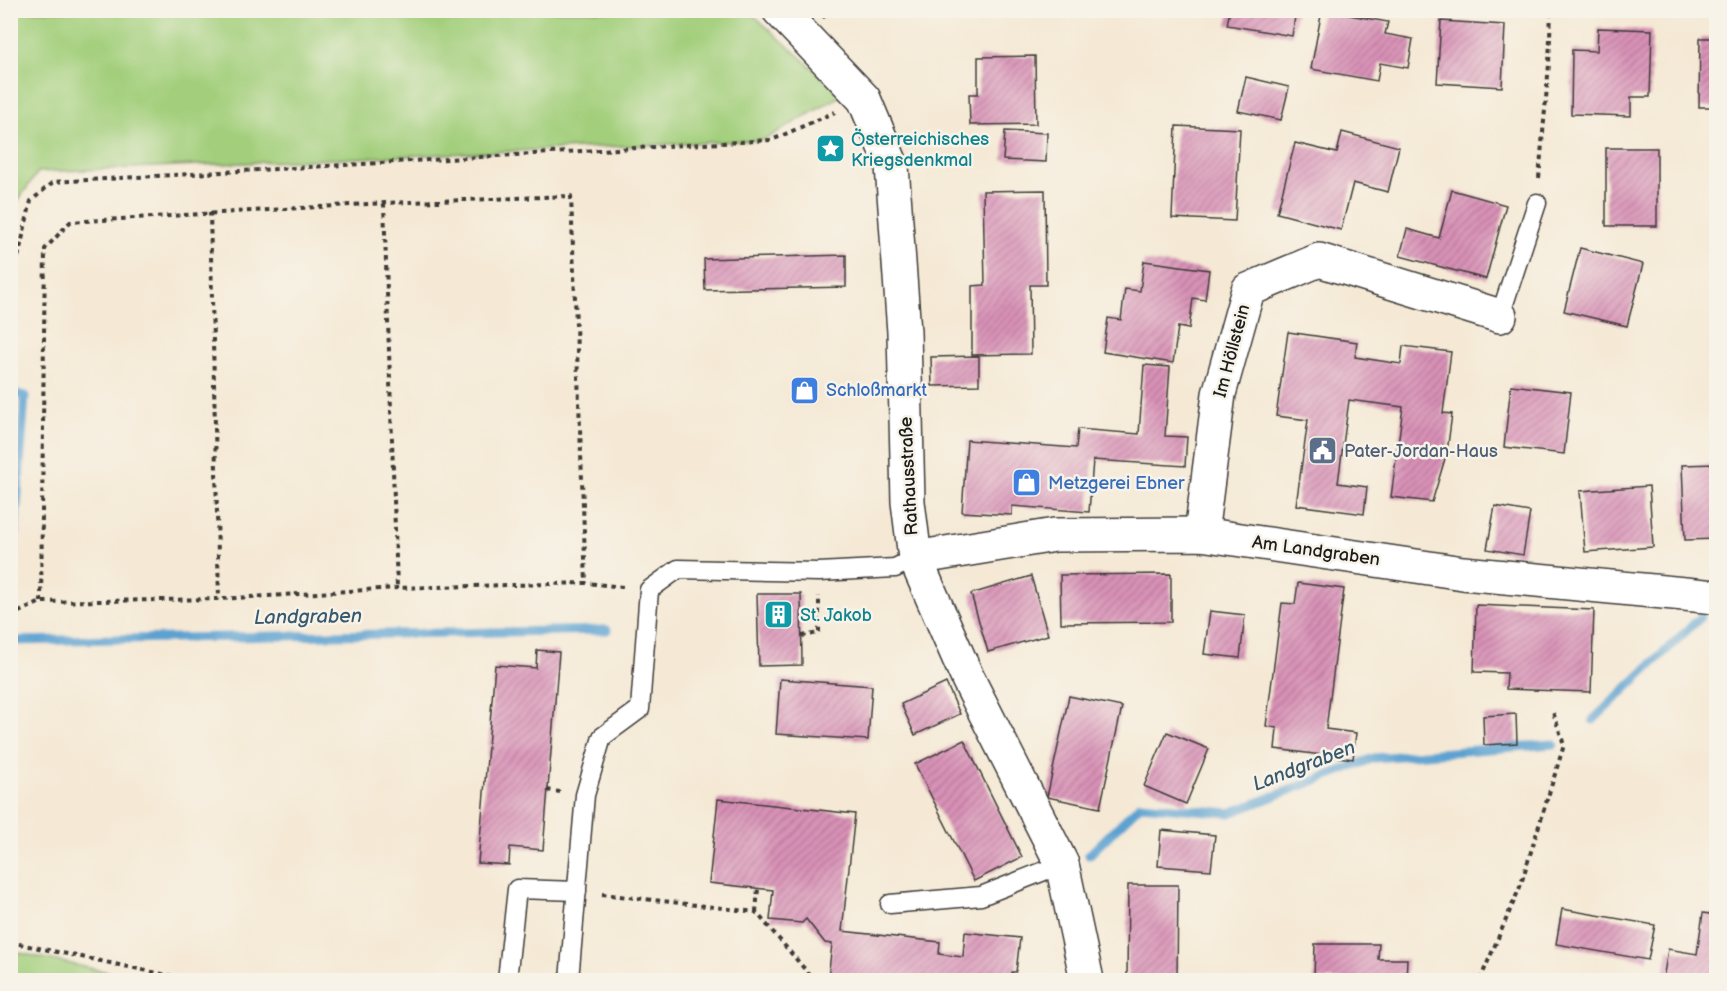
<svg xmlns="http://www.w3.org/2000/svg" width="1727" height="991" viewBox="0 0 1727 991" font-family="'Balsamiq Sans',sans-serif">
  <style>
    .green { fill: #a3cf7b; stroke: #60764c; stroke-width: 1.5 }
    .lines { fill: none; stroke-linecap: round; stroke-linejoin: round }
    .stream { stroke: #5ba2d1; stroke-width: 9 }
    .building { fill: url(#building-hatch) }
    .service-casing { stroke: #3d3b38; stroke-width: 21 }
    .minor-casing { stroke: #3d3b38; stroke-width: 36 }
    .secondary-casing { stroke: #3d3b38; stroke-width: 36 }
    .path { stroke: #3d3b38; stroke-width: 4; stroke-dasharray: 4.5 4.5; stroke-linecap: butt }
    .service { stroke: #fff; stroke-width: 18 }
    .minor { stroke: #fff; stroke-width: 33 }
    .secondary { stroke: #fff; stroke-width: 33 }
    .labels { text-anchor: middle; dominant-baseline: central; stroke-width: 5; stroke-linejoin: round; paint-order: stroke }
    .culture-label { font-size: 18px; fill: #0d838f; stroke: #f7f3e8; text-anchor: start }
    .street-label { font-size: 18px; fill: #1c1c1c; stroke: #f7f3e8 }
    .shop-label { font-size: 18px; fill: #366cbe; stroke: #f7f3e8; text-anchor: start }
    .service-label { font-size: 18px; fill: #4e5e75; stroke: #f7f3e8; text-anchor: start }
    .water-label { font-size: 20px; font-style: italic; fill: #38586d; stroke: #f7f3e8 }
  </style>
  <defs>
    <pattern id="building-hatch" width="6" height="6" patternUnits="userSpaceOnUse" patternTransform="scale(1.5)"><rect width="6" height="6" fill="#d992b7"/><path d="M-1 1l2-2M0 6l6-6M5 7l2-2" fill="none" stroke="#af7694"/></pattern>
  </defs>
  <rect width="100%" height="100%" fill="#f7f3e8"/>
  <filter id="ink" filterUnits="userSpaceOnUse"><feTurbulence type="fractalNoise" baseFrequency=".0167" numOctaves="2"/><feDisplacementMap in="SourceGraphic" scale="12" xChannelSelector="R" yChannelSelector="G"/><feConvolveMatrix kernelMatrix="1 2 1 2 8 2 1 2 1" color-interpolation-filters="sRGB"/></filter>
  <filter id="wash" filterUnits="userSpaceOnUse"><feTurbulence type="fractalNoise" baseFrequency=".008" numOctaves="4" result="noise"/><feDisplacementMap in="SourceGraphic" scale="24" xChannelSelector="R" yChannelSelector="G"/><feGaussianBlur stdDeviation="1.35" result="paint"/><feColorMatrix in="noise" values="0 0 0 0 0 0 0 0 0 0 0 0 0 0 0 0 0 1.4 0 .05"/><feComposite in="paint" operator="in"/></filter>
  <g filter="url(#wash)">
    <rect width="100%" height="100%" fill="#f5e9d5"/>
    <g class="green">
      <polygon points="11,11 749,11 842,95 764,140 38,172 14,206 11,226"/>
      <polygon points="11,951 145,980 11,980"/>
    </g>
    <g class="lines">
      <g class="stream">
        <polyline points="10,392 25,396 10,600"/>
        <polyline points="10,641 607,630"/>
        <polyline points="1593,720 1701,617"/>
        <polyline points="1089,855 1140,805 1230,813 1374,758 1554,744"/>
      </g>
    </g>
    <g id="blocks">
      <g class="building">
        <polygon points="814,10 830,10 824,18"/>
        <polygon points="1230,10 1296,10 1292,36 1227,25"/>
        <polygon points="1322,10 1388,22 1385,34 1413,39 1408,68 1380,63 1377,81 1311,69"/>
        <polygon points="1441,21 1505,25 1502,87 1437,83"/>
        <polygon points="1598,28 1652,30 1650,97 1631,97 1631,116 1571,114 1572,50 1597,51"/>
        <polygon points="1700,38 1716,38 1716,107 1699,107"/>
        <polygon points="1035,56 1036,124 970,125 969,94 978,94 978,57"/>
        <polygon points="1246,77 1289,87 1281,120 1238,111"/>
        <polygon points="1176,126 1240,129 1235,221 1172,218"/>
        <polygon points="1005,131 1047,133 1046,162 1003,160"/>
        <polygon points="1342,132 1399,147 1388,192 1353,183 1341,230 1277,213 1295,143 1337,153"/>
        <rect x="1606" y="148" width="51" height="78"/>
        <polygon points="1045,190 1046,285 1030,285 1031,354 972,355 972,286 985,285 983,191"/>
        <polygon points="1452,190 1506,205 1486,279 1400,256 1407,229 1439,238"/>
        <polygon points="1580,248 1643,264 1627,326 1564,311"/>
        <polygon points="846,255 846,287 705,290 704,259"/>
        <polygon points="1144,261 1209,270 1205,300 1193,298 1189,329 1178,327 1173,363 1103,352 1108,318 1121,320 1125,289 1140,291"/>
        <polygon points="1288,332 1357,342 1355,357 1401,364 1403,346 1451,352 1443,413 1452,414 1447,452 1432,502 1391,497 1403,407 1349,400 1338,483 1367,487 1364,514 1296,505 1308,420 1276,416"/>
        <polygon points="979,356 979,385 932,386 931,357"/>
        <polygon points="1144,365 1170,367 1165,436 1187,437 1185,466 1093,460 1089,512 1012,506 1012,515 962,512 967,440 1076,448 1078,429 1139,434"/>
        <polygon points="1511,385 1571,392 1564,454 1504,447"/>
        <polygon points="1716,464 1716,539 1685,540 1682,465"/>
        <polygon points="1649,486 1653,547 1585,552 1580,491"/>
        <polygon points="1495,506 1530,512 1523,555 1487,549"/>
        <polygon points="1171,574 1171,622 1061,623 1060,575"/>
        <polygon points="1031,576 1048,635 988,652 971,594"/>
        <polygon points="1298,583 1344,589 1326,729 1356,733 1353,759 1275,749 1277,728 1266,726 1282,603 1295,604"/>
        <polygon points="757,594 801,594 802,665 759,666"/>
        <polygon points="1476,605 1594,610 1591,692 1506,689 1507,673 1474,672"/>
        <polygon points="1210,611 1245,615 1240,658 1204,654"/>
        <polygon points="537,650 559,652 543,850 510,847 509,865 478,863 495,665 536,668"/>
        <polygon points="780,679 872,686 868,740 776,734"/>
        <polygon points="946,683 960,714 915,735 901,704"/>
        <polygon points="1069,696 1122,707 1100,808 1047,797"/>
        <polygon points="1516,714 1517,743 1484,745 1483,716"/>
        <polygon points="1167,732 1209,749 1186,804 1144,786"/>
        <polygon points="964,740 1022,857 974,881 915,764"/>
        <polygon points="718,799 855,814 842,931 940,942 939,954 963,957 965,932 1020,938 1016,972 1012,972 1012,980 828,979 832,944 825,943 806,919 802,923 770,920 773,890 709,883"/>
        <polygon points="1161,830 1215,835 1211,870 1158,866"/>
        <polygon points="1128,885 1178,885 1177,980 1127,980"/>
        <polygon points="1562,909 1655,925 1648,960 1556,944"/>
        <polygon points="1703,913 1716,915 1716,980 1663,980 1668,949 1697,954"/>
        <polygon points="1315,944 1379,944 1378,959 1407,959 1406,980 1314,980"/>
      </g>
    </g>
  </g>
  <g filter="url(#ink)">
    <use href="#blocks" fill-opacity="0" stroke="#3d3b38" stroke-width="1.5"/>
    <g class="lines">
      <defs>
        <g id="service">
          <polyline points="1500,316 1537,203"/>
          <polyline points="890,904 981,896 1062,864"/>
          <polyline points="507,980 517,889 577,891"/>
          <polyline points="569,980 585,795 602,737 640,709 649,590 678,569 819,572 895,568 915,558"/>
        </g>
        <g id="minor">
          <polyline points="1201,534 1219,394 1248,290 1319,260 1500,316"/>
          <polyline points="915,558 1055,535 1201,534 1463,573 1716,597"/>
        </g>
        <polyline id="secondary" points="779,10 864,99 892,166 904,332 908,502 915,558 968,679 1062,864 1087,980"/>
      </defs>
      <use href="#service" class="service-casing"/>
      <use href="#minor" class="minor-casing"/>
      <use href="#secondary" class="secondary-casing"/>
      <g class="path">
        <polyline points="1539,178 1549,64 1551,10"/>
        <polyline points="384,203 397,588"/>
        <polyline points="210,212 219,599"/>
        <polyline points="10,292 31,201 53,182 772,140 835,112"/>
        <polyline points="41,602 45,249 70,222 384,203 571,196 586,583"/>
        <polyline points="10,616 41,602 219,599 397,588 586,583 624,587"/>
        <polyline points="802,636 819,633 819,596"/>
        <polyline points="547,790 560,792"/>
        <polyline points="602,894 756,912 814,980"/>
        <polyline points="756,912 758,888"/>
        <polyline points="10,942 191,980"/>
        <polyline points="1480,980 1520,887 1564,745 1552,709"/>
      </g>
      <use href="#service" class="service"/>
      <use href="#minor" class="minor"/>
      <use href="#secondary" class="secondary"/>
    </g>
  </g>
  <defs>
    <symbol id="sight-square" viewBox="-11 -11 22 22"><rect x="-9" y="-9" width="18" height="18" rx="4" fill="#0f9aa8" stroke="#f7f3e8"/><path d="M0-6L1.8-2.2L6-1.7L2.9 1.2L3.7 5.4L0 3.3L-3.7 5.4L-2.9 1.2L-6-1.7L-1.8-2.2Z" fill="#fff"/></symbol>
    <symbol id="shop-square" viewBox="-11 -11 22 22"><rect x="-9" y="-9" width="18" height="18" rx="4" fill="#3f7fe0" stroke="#f7f3e8"/><path d="M-5-2.5h2.3a2.7 3.5 0 0 1 5.4 0H5L5.5 6h-11ZM-1.5-2.5h3a1.5 2.3 0 0 0-3 0Z" fill="#fff"/></symbol>
    <symbol id="civic-square" viewBox="-11 -11 22 22"><rect x="-9" y="-9" width="18" height="18" rx="4" fill="#5c6f8a" stroke="#f7f3e8"/><path d="M-.6-6.5H3V-4.5H.6V-3L4-1V1h2V6H-6V1h2V-1L-.6-3ZM-1.2 2.5V6h2.4V2.5Z" fill="#fff"/></symbol>
    <symbol id="building-square" viewBox="-11 -11 22 22"><rect x="-9" y="-9" width="18" height="18" rx="4" fill="#0f9aa8" stroke="#f7f3e8"/><path d="M-4-6H4V6H1V3H-1V6H-4ZM-2.5-4.3h1.7v1.8h-1.7ZM.8-4.3h1.7v1.8H.8ZM-2.5-1h1.7V.8h-1.7ZM.8-1h1.7V.8H.8Z" fill="#fff"/></symbol>
  </defs>
  <g fill-rule="evenodd">
    <use href="#sight-square" x="814" y="132" width="33" height="33"/>
    <use href="#shop-square" x="788" y="374" width="33" height="33"/>
    <use href="#civic-square" x="1306" y="434" width="33" height="33"/>
    <use href="#shop-square" x="1010" y="466" width="33" height="33"/>
    <use href="#building-square" x="762" y="598" width="33" height="33"/>
  </g>
  <g class="labels">
    <g class="culture-label">
      <text x="851" y="139">Österreichisches<tspan x="851" dy="21">Kriegsdenkmal</tspan></text>
      <text x="800" y="615">St. Jakob</text>
    </g>
    <g class="street-label">
      <text transform="translate(1232 351) rotate(-75)">Im Höllstein</text>
      <text transform="translate(909 476) rotate(-93)">Rathausstraße</text>
      <text transform="translate(1316 551) rotate(8)">Am Landgraben</text>
    </g>
    <g class="shop-label">
      <text x="826" y="390">Schloßmarkt</text>
      <text x="1048" y="483">Metzgerei Ebner</text>
    </g>
    <g class="service-label">
      <text x="1344" y="451">Pater-Jordan-Haus</text>
    </g>
    <g class="water-label">
      <text transform="translate(308 617) rotate(-1)">Landgraben</text>
      <text transform="translate(1304 766) rotate(-21)">Landgraben</text>
    </g>
  </g>
  <rect width="1727" height="991" fill="none" stroke="#f7f3e8" stroke-width="36"/>
</svg>
